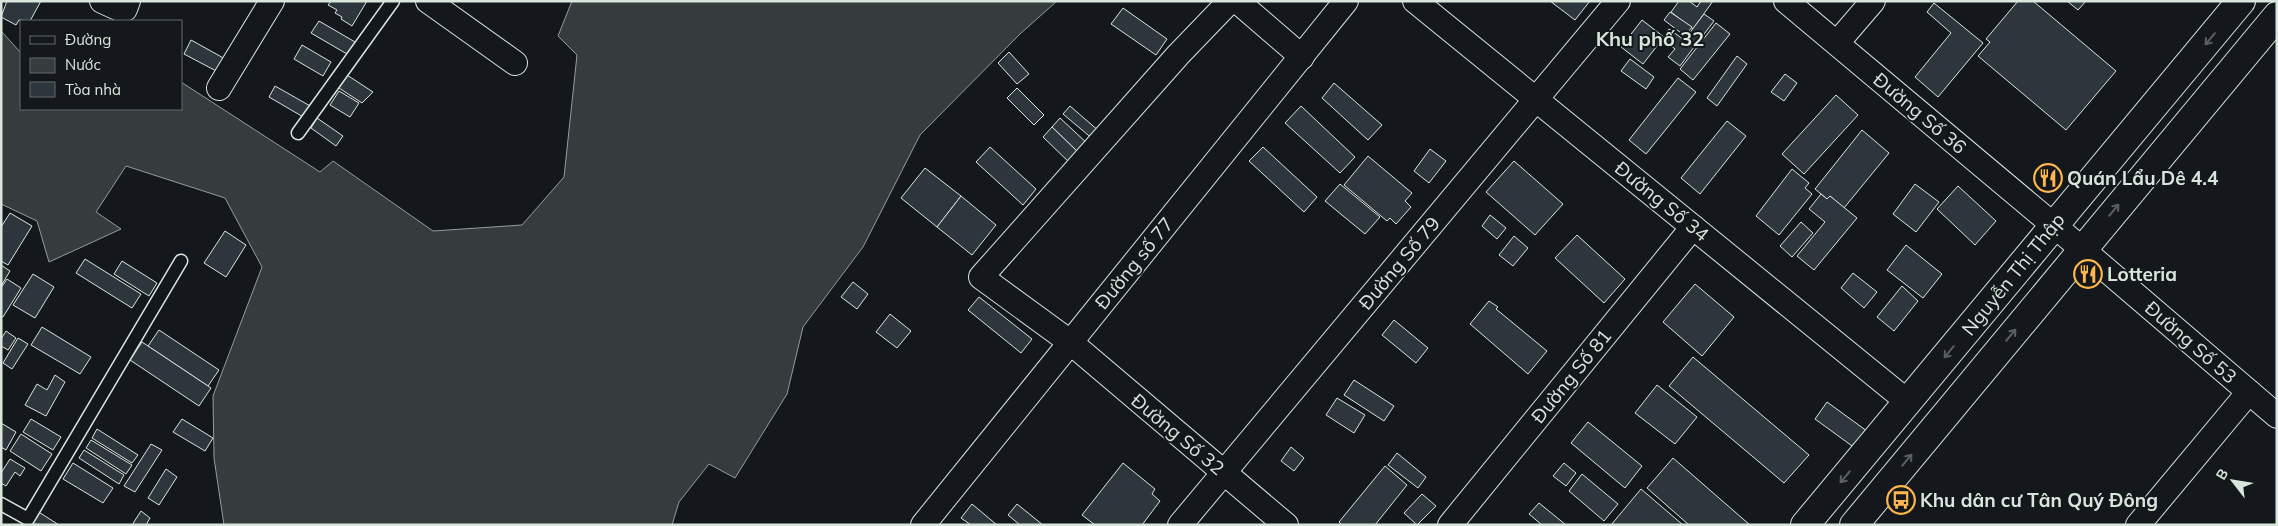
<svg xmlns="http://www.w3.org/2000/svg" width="2278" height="526" viewBox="0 0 2278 526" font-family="Mulish,sans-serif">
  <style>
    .water { fill: #363b3e; stroke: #939e99 }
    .building { fill: #2c363c; stroke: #d8e6dc }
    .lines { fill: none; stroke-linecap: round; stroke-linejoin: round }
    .service-casing { stroke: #d8e6dc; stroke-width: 15 }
    .minor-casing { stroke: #d8e6dc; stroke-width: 26 }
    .secondary-casing { stroke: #d8e6dc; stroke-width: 30 }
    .service { stroke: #14181c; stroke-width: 12 }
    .minor { stroke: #14181c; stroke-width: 24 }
    .secondary { stroke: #14181c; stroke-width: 28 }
    .oneway { stroke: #59605f }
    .labels { text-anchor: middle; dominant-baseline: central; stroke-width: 4; stroke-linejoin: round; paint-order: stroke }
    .street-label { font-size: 19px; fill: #d8e6dc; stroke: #14181c }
    .poi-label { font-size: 19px; font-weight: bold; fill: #d8e6dc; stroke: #14181c; text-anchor: start }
    .neighbourhood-label { font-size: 20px; font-weight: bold; fill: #d8e6dc; stroke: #14181c }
  </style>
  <rect width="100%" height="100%" fill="#14181c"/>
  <polygon class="water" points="572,1 1057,1 1020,34 920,135 863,247 803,327 787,394 735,478 709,464 679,502 672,525 224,525 214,458 213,396 262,267 225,198 126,166 96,212 121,229 49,262 37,221 1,204 1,31 21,53 21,109 181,109 181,82 320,172 333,161 433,231 522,225 564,177 577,55 558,36"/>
  <g class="building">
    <polygon points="7,1 41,1 30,21 19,20 16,25 1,17"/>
    <polygon points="331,1 367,1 352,26 341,19 342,17 335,13 337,10 328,5"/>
    <polygon points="1550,1 1590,1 1575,20"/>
    <polygon points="1679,1 1689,1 1697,7 1701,1 1713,1 1693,29 1671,12"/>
    <polygon points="2018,1 2033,1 2116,71 2066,130 1978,56 1990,42 1986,39"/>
    <polygon points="2067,1 2086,1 2078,10"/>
    <polygon points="1934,3 1983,43 1938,97 1915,77 1951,33 1927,12"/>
    <polygon points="1123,8 1167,39 1156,55 1111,24"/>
    <polygon points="1670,12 1692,27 1685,36 1664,20"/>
    <polygon points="1704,14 1714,21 1695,46 1685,39"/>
    <polygon points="1642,20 1664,37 1643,64 1621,47"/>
    <polygon points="319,21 355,42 347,54 311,33"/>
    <polygon points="1716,23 1730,34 1693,80 1680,69"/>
    <polygon points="1669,29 1694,47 1680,66 1668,57 1675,49 1662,39"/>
    <polygon points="191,40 227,60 220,73 184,54"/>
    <polygon points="302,45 331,62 323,76 294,59"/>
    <polygon points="1009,52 1029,74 1017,84 998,63"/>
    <polygon points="1737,56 1747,64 1717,106 1707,98"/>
    <polygon points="1630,59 1654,77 1646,89 1621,71"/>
    <polygon points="1785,74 1797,83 1784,101 1771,92"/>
    <polygon points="347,75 373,92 362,103 339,88"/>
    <polygon points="1678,78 1696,92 1646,154 1629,140"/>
    <polygon points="1334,83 1382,125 1368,140 1322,98"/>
    <polygon points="275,86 312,107 305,118 269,97"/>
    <polygon points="1017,88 1044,115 1034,125 1007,98"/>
    <polygon points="339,91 359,103 350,117 330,105"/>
    <polygon points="1836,95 1858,115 1804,174 1782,154"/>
    <polygon points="1070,106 1100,132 1094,140 1063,114"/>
    <polygon points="1301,106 1355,157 1340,173 1285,123"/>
    <polygon points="317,118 343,136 336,146 311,128"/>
    <polygon points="1060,118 1089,145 1080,154 1052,127"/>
    <polygon points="1727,121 1746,136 1700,194 1681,178"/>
    <polygon points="1052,127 1080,154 1071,164 1043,137"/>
    <polygon points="1862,130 1889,153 1844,208 1830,196 1827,199 1815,189"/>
    <polygon points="990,147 1036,189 1023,205 976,162"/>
    <polygon points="1263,147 1317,197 1304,212 1249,161"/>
    <polygon points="1430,149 1446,161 1429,183 1414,171"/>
    <polygon points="1368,156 1412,193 1405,201 1411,207 1396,224 1390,218 1387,221 1344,185"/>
    <polygon points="1514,161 1563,204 1535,235 1486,192"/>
    <polygon points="925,168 961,196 937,227 901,198"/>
    <polygon points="1792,169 1809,183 1805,188 1812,194 1779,235 1756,216"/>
    <polygon points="1340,184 1380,217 1365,234 1325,201"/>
    <polygon points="1915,184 1939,202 1916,232 1893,214"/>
    <polygon points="1958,186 1996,221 1975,245 1937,209"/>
    <polygon points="1821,194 1827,199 1830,196 1857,218 1814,270 1797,256 1825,222 1809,209"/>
    <polygon points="961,196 996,225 972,255 937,227"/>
    <polygon points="10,213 32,226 8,265 1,261 1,227"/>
    <polygon points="1490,215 1506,228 1497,239 1482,226"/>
    <polygon points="1801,222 1813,233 1792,257 1780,246"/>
    <polygon points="225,231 246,245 226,277 204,263"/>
    <polygon points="1577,235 1625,279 1604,303 1555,258"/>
    <polygon points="1514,236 1528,248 1513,266 1499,255"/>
    <polygon points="1906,245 1942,274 1923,298 1887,270"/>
    <polygon points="85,259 141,294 132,308 76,273"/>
    <polygon points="122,261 157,283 149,296 114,274"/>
    <polygon points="1,265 10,271 1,286"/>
    <polygon points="1853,273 1877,292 1864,308 1841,288"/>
    <polygon points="33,274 54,287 35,318 13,305"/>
    <polygon points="7,279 21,288 3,317 1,316 1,288"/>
    <polygon points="853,282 868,294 857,309 841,297"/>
    <polygon points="1695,284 1734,317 1702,356 1663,322"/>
    <polygon points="1902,286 1918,301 1894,331 1877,317"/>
    <polygon points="979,297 1032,339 1021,353 968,310"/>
    <polygon points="1489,301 1498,307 1496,309 1547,351 1528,374 1470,324"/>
    <polygon points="890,314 911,331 897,348 876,332"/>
    <polygon points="1394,320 1428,348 1416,363 1382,335"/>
    <polygon points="42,327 91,357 80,374 31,345"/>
    <polygon points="159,330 219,370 208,386 148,346"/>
    <polygon points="6,331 16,338 8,350 1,346 1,339"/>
    <polygon points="18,338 28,344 12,369 3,363"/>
    <polygon points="142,342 211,388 199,406 130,360"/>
    <polygon points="1693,357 1809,455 1784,483 1669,386"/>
    <polygon points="55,375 65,382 46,416 25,405 37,384 47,390"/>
    <polygon points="1354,380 1394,406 1384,421 1344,395"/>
    <polygon points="1657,385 1697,417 1675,444 1635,413"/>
    <polygon points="1337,398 1365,415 1354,433 1326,415"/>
    <polygon points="1827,402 1871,434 1859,451 1815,419"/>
    <polygon points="31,419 61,437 53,450 23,432"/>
    <polygon points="182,419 213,438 205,451 173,432"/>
    <polygon points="1588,422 1642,466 1625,488 1571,443"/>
    <polygon points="1,423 16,432 6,450 1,447"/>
    <polygon points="97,429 138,455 132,463 92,438"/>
    <polygon points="21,434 52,454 41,471 10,451"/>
    <polygon points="91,440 132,465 126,474 86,448"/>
    <polygon points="151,444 162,450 135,492 124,486"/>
    <polygon points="1291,447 1304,458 1294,471 1281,461"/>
    <polygon points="84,450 124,475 119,484 79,458"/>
    <polygon points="1397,453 1426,477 1418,488 1388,465"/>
    <polygon points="1673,458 1750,525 1689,525 1647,488"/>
    <polygon points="10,459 25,468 20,476 15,472 6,486 1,483 1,473"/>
    <polygon points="73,463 113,488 103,503 63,479"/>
    <polygon points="1123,463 1155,489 1152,494 1160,501 1142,525 1095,525 1082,515"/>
    <polygon points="1564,463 1576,473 1566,486 1553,476"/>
    <polygon points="1385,466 1407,485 1375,525 1342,525 1339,522"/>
    <polygon points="166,469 177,477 159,505 148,498"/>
    <polygon points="1582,474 1618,504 1604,521 1569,491"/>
    <polygon points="1641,489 1683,525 1611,525"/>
    <polygon points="1422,494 1436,506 1417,525 1404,513"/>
    <polygon points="1539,503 1566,525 1542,525 1529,514"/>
    <polygon points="972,504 997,525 971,525 961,518"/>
    <polygon points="1017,504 1043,525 1020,525 1008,515"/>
    <polygon points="37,511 59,525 29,524"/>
    <polygon points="141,511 150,518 146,525 132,525"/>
  </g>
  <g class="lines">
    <defs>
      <g id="service">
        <polyline points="298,133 393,1"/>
        <polyline points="1,504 28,519 181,261"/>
      </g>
      <g id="minor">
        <polyline points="102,1 122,10 125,9 128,1"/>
        <polyline points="428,1 515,63"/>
        <polyline points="1230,1 1178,55 981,277 1070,342 1286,525"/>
        <polyline points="1237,1 1302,57"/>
        <polyline points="1415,1 1908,402"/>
        <polyline points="1786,1 2082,249 2277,416"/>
        <polyline points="1837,43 1873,1"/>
        <polyline points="219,88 272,1"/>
        <polyline points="923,525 1346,1"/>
        <polyline points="1180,525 1618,1"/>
        <polyline points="1450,525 1693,227"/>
        <polyline points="2138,525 2249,392"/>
      </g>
      <g id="secondary">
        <polyline points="1805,525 2241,1"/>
        <polyline points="1854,525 2277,16"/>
      </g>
    </defs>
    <use href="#service" class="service-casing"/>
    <use href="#minor" class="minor-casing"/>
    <use href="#secondary" class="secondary-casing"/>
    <use href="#service" class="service"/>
    <use href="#minor" class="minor"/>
    <use href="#secondary" class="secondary"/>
  </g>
  <defs><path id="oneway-shaft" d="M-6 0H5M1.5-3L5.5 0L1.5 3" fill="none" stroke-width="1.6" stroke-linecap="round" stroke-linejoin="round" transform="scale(1.25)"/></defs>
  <g class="oneway">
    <use href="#oneway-shaft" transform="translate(2210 39) rotate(130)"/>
    <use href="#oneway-shaft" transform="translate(2114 210) rotate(-50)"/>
    <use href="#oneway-shaft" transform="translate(2011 335) rotate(-50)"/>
    <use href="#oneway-shaft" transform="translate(1949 352) rotate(129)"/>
    <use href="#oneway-shaft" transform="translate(1907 460) rotate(-50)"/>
    <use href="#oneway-shaft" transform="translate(1845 477) rotate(130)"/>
  </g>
  <defs>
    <symbol id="restaurant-ring" viewBox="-11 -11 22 22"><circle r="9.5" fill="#14181c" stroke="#ffb74d" stroke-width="1.5"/><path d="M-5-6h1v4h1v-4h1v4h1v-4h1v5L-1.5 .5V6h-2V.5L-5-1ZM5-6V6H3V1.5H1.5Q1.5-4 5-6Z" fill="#ffb74d"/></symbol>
    <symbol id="bus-ring" viewBox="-11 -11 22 22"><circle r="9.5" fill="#14181c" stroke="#ffb74d" stroke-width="1.5"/><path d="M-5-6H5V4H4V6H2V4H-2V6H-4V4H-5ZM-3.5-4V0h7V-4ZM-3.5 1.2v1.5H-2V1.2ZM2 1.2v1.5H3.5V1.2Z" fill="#ffb74d"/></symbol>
  </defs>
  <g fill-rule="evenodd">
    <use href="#restaurant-ring" x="2032" y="162" width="32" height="32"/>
    <use href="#restaurant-ring" x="2072" y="258" width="32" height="32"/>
    <use href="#bus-ring" x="1885" y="484" width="32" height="32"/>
  </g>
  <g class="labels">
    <g class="street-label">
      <text transform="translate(1920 113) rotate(40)">Đường Số 36</text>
      <text transform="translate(1662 201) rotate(39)">Đường Số 34</text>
      <text transform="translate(1134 263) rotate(-51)">Đường số 77</text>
      <text transform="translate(1399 263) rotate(-50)">Đường Số 79</text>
      <text transform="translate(2013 274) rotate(-51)">Nguyễn Thị Thập</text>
      <text transform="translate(2191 342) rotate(41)">Đường Số 53</text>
      <text transform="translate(1571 376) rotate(-51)">Đường Số 81</text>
      <text transform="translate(1178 434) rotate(40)">Đường Số 32</text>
    </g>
    <g class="poi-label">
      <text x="2067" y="178">Quán Lẩu Dê 4.4</text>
      <text x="2107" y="274">Lotteria</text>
      <text x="1920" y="500">Khu dân cư Tân Quý Đông</text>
    </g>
    <g class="neighbourhood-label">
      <text x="1650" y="38">Khu phố 32</text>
    </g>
  </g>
  <rect width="2278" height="526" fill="none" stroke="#d8e6dc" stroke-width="5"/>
  <rect x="20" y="20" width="162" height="90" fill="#14181c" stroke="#626a69"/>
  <rect x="30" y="36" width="25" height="8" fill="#14181c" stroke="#626a69"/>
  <text x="65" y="45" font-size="15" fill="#d8e6dc">Đường</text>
  <rect x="30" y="58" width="25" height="15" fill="#363b3e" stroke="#626a69"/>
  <text x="65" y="70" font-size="15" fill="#d8e6dc">Nước</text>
  <rect x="30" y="82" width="25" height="15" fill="#2c363c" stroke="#626a69"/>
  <text x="65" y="95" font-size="15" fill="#d8e6dc">Tòa nhà</text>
  <g transform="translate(2233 481) rotate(301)" stroke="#14181c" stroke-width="4" paint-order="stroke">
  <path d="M0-4L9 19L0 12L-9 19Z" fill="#d8e6dc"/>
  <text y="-8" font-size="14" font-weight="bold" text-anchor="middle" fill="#d8e6dc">B</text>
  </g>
</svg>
